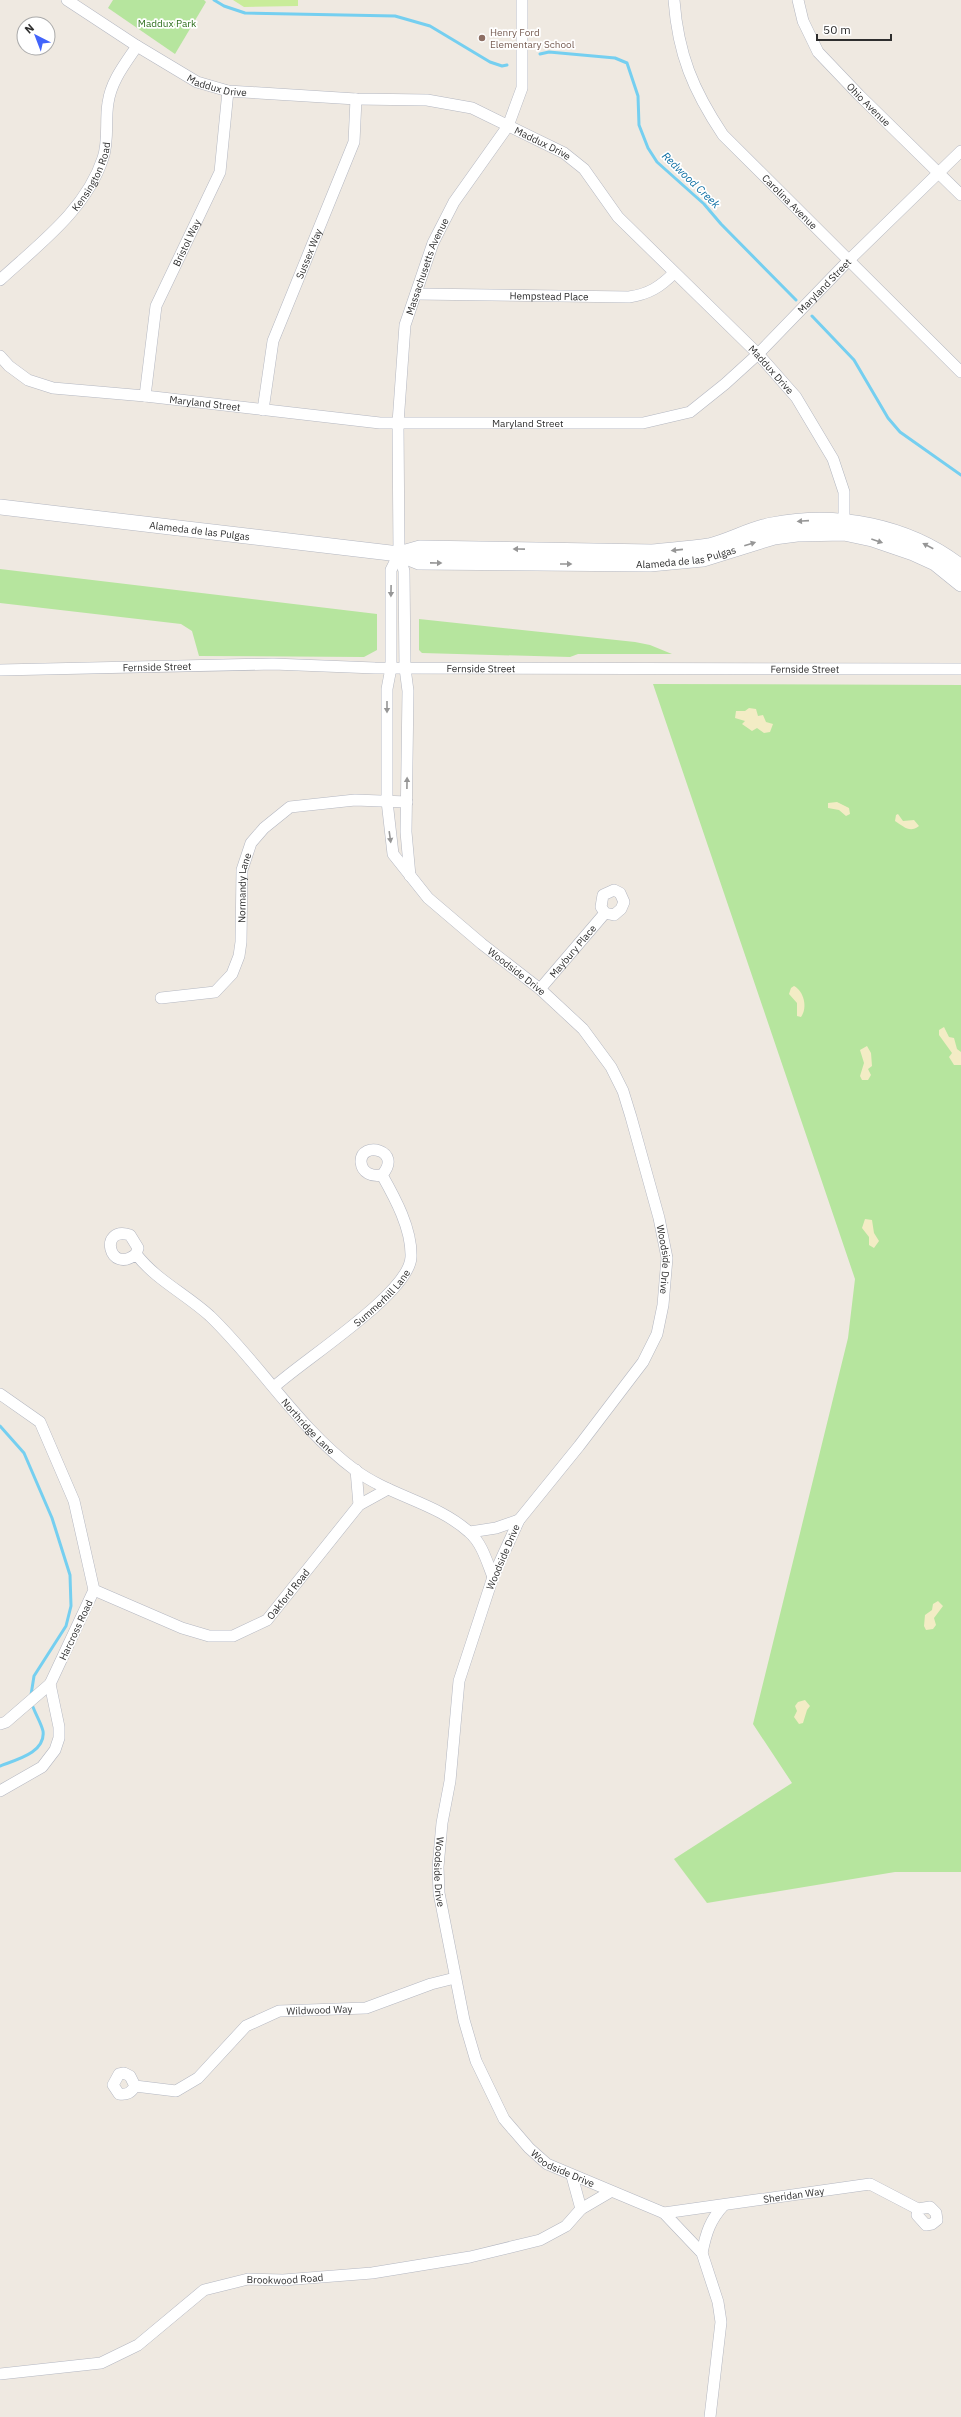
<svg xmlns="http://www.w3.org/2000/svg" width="961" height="2417" viewBox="0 0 961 2417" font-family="'IBM Plex Sans',sans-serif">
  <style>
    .green { fill: #b6e59e }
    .sand { fill: #f3ecc5 }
    .pitch { fill: #c9ec9a }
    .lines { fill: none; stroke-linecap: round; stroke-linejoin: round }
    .stream { stroke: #75cff0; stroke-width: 3 }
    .street-casing { stroke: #b4b7c1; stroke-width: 12 }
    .secondary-casing { stroke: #b4b7c1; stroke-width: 16 }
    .street { stroke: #fff; stroke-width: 11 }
    .secondary { stroke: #fff; stroke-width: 15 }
    .oneway { fill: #969696 }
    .education-dot { fill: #8d6e63; stroke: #fff; stroke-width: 1.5 }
    .labels { text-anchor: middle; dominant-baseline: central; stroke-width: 3.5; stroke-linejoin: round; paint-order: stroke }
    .park-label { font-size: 10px; fill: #2c6e1b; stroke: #fff }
    .education-label { font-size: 10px; fill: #785e54; stroke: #fff; text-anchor: start }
    .street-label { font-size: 10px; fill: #2e2e2e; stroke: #fff }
    .water-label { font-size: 11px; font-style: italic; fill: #0d6fa3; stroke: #fff }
  </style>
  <rect width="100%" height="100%" fill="#efe9e1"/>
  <g class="green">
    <polygon points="113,0 204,0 206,2 175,54 108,8"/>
    <polygon points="0,569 377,614 377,650 364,657 199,656 192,631 181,624 0,603"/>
    <polygon points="419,619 635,642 650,645 672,654 578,654 570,657 422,653 419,650"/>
    <polygon points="653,684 961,685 961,1872 895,1872 707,1903 674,1859 792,1783 753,1724 848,1338 855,1279"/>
  </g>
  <g class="sand">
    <polygon points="749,708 756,709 758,716 763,715 766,722 773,724 770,732 764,733 757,728 752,731 742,724 745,721 735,718 736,711 745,711"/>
    <polygon points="837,802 849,808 850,814 846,816 839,810 828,808 828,803"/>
    <path d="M 898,814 L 903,821 L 914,820 L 919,826 C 910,833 904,827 895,821 L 896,815 Z"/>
    <path d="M 794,986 C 804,991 808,1008 801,1017 L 797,1016 L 797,1003 L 789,994 L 791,988 Z"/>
    <polygon points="944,1027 949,1037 954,1038 957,1049 961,1052 961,1065 954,1065 949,1057 952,1053 939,1035 939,1030"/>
    <polygon points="867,1046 871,1053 872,1066 868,1069 871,1075 868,1080 862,1080 860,1076 864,1063 860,1050"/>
    <polygon points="865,1219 872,1220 874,1233 879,1241 874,1248 869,1245 869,1237 862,1228"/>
    <polygon points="938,1601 943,1606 934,1618 936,1625 933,1629 926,1630 924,1626 925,1615 932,1610 933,1604"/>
    <polygon points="805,1700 810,1706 807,1710 803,1723 799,1724 794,1717 797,1711 795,1706 798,1702"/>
  </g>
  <polygon class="pitch" points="233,0 298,0 298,6 244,7"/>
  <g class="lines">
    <g class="stream">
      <polyline points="214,0 224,6 245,13 395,16 430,26 490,62 502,66 507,65"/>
      <polyline points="540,54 549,52 615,58 627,63 638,96 639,125 648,148 657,162 704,204 721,224 796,300"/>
      <polyline points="812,316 854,360 888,418 900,432 961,475"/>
      <polyline points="0,1426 24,1453 52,1518 70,1575 71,1606 66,1626 34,1676 31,1695"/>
      <path d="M 0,1766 C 15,1760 46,1753 43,1731 C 41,1723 36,1715 33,1707"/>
    </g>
    <defs>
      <g id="street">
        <path id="s1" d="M 67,0 L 137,46 L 197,82 L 228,91 L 356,99 L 427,100 L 472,108 L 564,153 L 584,169 L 618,217 L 758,354 L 796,397 L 833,459 L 844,492 L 844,528"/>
        <path id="s2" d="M 674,0 C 678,54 693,90 723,135 L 961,372"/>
        <path id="s3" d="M 798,0 L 803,21 L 818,52 L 859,95 L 961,195"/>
        <path id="s4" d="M 0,280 C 39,244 86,210 103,158 C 109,141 105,120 108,103 C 111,81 125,64 137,46"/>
        <path id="s5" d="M 416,294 L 629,297 C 649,294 660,287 674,273"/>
        <path id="s6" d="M 0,356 L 9,366 L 28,380 L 53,388 L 145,396 L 380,423 L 643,423 L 690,412 L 725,384 L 758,354 L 848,261 L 961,151"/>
        <path id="s7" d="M 145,396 L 156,306 L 220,172 L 228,91"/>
        <path id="s8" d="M 263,410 L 273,341 L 354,142 L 356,99"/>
        <path id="s9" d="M 399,554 L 391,570 L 391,668 L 387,689 L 387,801 L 393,854 L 428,898 L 482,944 L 540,989 L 583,1029 L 611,1067 L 623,1091 L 631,1117 L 659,1218 L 667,1258 L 663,1305 L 657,1334 L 643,1362 L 579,1446 L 519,1520 L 493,1577 L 459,1681 L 450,1781 L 442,1823 L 438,1867 L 439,1893 L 464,2020 L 476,2061 L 504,2119 L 529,2148 L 547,2164 L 664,2213 L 702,2253 L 718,2302 L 721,2322 L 710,2417"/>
        <path id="s10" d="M 0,670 L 273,664 L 375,668 L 961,669"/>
        <path id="s11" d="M 410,876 L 406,832 L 408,691 L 405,668 L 404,571 L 399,554 L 398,423 L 405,325 L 433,243 L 454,202 L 508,126 L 522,88 L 522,0"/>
        <path id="s12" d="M 540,989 L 605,913 L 614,915 L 621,909 L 624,902 L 620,893 L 614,890 L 603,895 L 601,907 L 605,913"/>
        <path id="s13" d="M 161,998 L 215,992 L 232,974 L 239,956 L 241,942 L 242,870 L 251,843 L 264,828 L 290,807 L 355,800 L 407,802"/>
        <path id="s14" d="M 136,1254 L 138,1248 L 130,1235 C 98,1225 109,1276 136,1254 C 156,1280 186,1294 210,1316 C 260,1364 299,1429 355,1470 C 390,1496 437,1503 469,1532 C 482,1543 487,1562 493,1577"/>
        <path id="s15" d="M 274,1387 C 303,1360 410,1293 411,1257 C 412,1229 395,1198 382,1175 C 404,1150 360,1140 361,1162 C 362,1173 372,1177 382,1175"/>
        <polyline points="0,1394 40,1422 74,1501 94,1590 50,1684 59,1727 59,1738 55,1750 42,1767 0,1791"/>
        <polyline points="356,1470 359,1505"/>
        <polyline points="470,1532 496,1528 519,1520"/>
        <path id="s16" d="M 94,1590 L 182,1628 L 209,1636 L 233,1636 L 267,1620 L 359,1505 L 388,1489"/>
        <polyline points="0,1724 6,1722 50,1684"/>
        <path id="s17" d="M 135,2086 C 131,2093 127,2095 119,2094 L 113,2085 L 119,2074 L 124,2073 L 130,2076 L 135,2086 L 176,2091 L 198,2078 L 246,2026 L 279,2011 L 366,2008 L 431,1984 L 455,1978"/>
        <polyline points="572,2176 581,2209"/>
        <path id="s18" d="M 664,2213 L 870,2184 L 918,2209 L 917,2215 L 926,2225 L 932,2224 L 937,2220 L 936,2213 L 930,2207 L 918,2209"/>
        <path d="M 702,2253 C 706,2233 710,2220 724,2205"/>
        <path id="s19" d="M 0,2374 L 101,2363 L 138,2345 L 204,2290 L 248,2279 L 283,2280 L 372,2273 L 470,2257 L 540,2240 L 566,2226 L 581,2209 L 610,2192"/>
      </g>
      <g id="secondary">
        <path id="s20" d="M 0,507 L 399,554 L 419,562 L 650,564 L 703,559 L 774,537 L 797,534 L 844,533 L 872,539 L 913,553 L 935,563 L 961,584"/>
        <path d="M 399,554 L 420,548 L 652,552 C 671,550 690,549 709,546 C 730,541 750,529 772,525 C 837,512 909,526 961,567"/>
      </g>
    </defs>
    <use href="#street" class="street-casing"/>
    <use href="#secondary" class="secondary-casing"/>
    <use href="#street" class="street"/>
    <use href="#secondary" class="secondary"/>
  </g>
  <defs><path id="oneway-solid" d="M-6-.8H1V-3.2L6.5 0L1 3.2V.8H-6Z"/></defs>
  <g class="oneway">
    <use href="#oneway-solid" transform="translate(803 521) rotate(176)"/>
    <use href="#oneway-solid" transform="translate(877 541) rotate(19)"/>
    <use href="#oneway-solid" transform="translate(750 544) rotate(-17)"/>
    <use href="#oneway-solid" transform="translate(928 546) rotate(-152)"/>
    <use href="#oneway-solid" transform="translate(519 549) rotate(-179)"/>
    <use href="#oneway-solid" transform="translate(677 550) rotate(174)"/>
    <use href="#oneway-solid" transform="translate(436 563) rotate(1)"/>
    <use href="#oneway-solid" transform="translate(566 564)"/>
    <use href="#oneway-solid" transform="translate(391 591) rotate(91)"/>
    <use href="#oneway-solid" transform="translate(387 707) rotate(90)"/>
    <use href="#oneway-solid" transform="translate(407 783) rotate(-89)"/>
    <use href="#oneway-solid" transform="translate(390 837) rotate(82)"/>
  </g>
  <circle class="education-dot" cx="482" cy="38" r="4"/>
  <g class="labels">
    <g class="park-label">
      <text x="167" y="23">Maddux Park</text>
    </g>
    <g class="education-label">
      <text x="490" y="32">Henry Ford<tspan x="490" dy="12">Elementary School</tspan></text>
    </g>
    <g class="street-label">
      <text stroke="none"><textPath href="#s1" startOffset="174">Maddux Drive</textPath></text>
      <text stroke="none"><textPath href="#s3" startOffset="129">Ohio Avenue</textPath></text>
      <text stroke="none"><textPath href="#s1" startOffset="510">Maddux Drive</textPath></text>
      <text stroke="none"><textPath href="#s4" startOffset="140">Kensington Road</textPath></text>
      <text stroke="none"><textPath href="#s2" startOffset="240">Carolina Avenue</textPath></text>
      <text stroke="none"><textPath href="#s7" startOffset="161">Bristol Way</textPath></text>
      <text stroke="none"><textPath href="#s8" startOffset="164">Sussex Way</textPath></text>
      <text stroke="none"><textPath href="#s11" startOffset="615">Massachusetts Avenue</textPath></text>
      <text stroke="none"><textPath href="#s6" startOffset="888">Maryland Street</textPath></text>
      <text stroke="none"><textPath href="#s5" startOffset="133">Hempstead Place</textPath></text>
      <text stroke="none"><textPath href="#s1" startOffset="834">Maddux Drive</textPath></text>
      <text stroke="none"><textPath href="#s6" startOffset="216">Maryland Street</textPath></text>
      <text stroke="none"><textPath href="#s6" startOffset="540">Maryland Street</textPath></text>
      <text stroke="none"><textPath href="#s20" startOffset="201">Alameda de las Pulgas</textPath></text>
      <text stroke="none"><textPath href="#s20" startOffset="691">Alameda de las Pulgas</textPath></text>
      <text stroke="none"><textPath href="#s10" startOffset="157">Fernside Street</textPath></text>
      <text stroke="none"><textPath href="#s10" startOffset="805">Fernside Street</textPath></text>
      <text stroke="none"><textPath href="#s10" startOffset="481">Fernside Street</textPath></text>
      <text stroke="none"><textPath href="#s13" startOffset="167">Normandy Lane</textPath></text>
      <text stroke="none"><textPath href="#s12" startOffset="50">Maybury Place</textPath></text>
      <text stroke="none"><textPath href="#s9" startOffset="474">Woodside Drive</textPath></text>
      <text stroke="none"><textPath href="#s9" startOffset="810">Woodside Drive</textPath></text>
      <text stroke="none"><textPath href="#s15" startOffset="140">Summerhill Lane</textPath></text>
      <text stroke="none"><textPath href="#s14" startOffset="328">Northridge Lane</textPath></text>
      <text transform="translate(503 1557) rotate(-67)">Woodside Drive</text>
      <text stroke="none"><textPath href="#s16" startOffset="219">Oakford Road</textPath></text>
      <text transform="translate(76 1630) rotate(-65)">Harcross Road</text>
      <text stroke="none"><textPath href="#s9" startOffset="1482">Woodside Drive</textPath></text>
      <text stroke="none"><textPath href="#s17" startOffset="280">Wildwood Way</textPath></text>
      <text stroke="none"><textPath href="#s9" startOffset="1818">Woodside Drive</textPath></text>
      <text stroke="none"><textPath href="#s18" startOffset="131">Sheridan Way</textPath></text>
      <text stroke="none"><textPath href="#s19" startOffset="311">Brookwood Road</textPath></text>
    </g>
    <g class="water-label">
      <text transform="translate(691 180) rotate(44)">Redwood Creek</text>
    </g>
  </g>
  <g transform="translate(36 36) rotate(318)"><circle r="19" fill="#ffffff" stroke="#ababab"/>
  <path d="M0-3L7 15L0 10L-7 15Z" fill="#4264fb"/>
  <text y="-6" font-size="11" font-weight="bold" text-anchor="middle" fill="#2e2e2e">N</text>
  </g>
  <path d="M817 34v6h74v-6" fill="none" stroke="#2e2e2e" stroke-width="2"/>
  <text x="823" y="34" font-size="12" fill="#2e2e2e" stroke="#ffffff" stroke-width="3" paint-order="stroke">50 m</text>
</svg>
